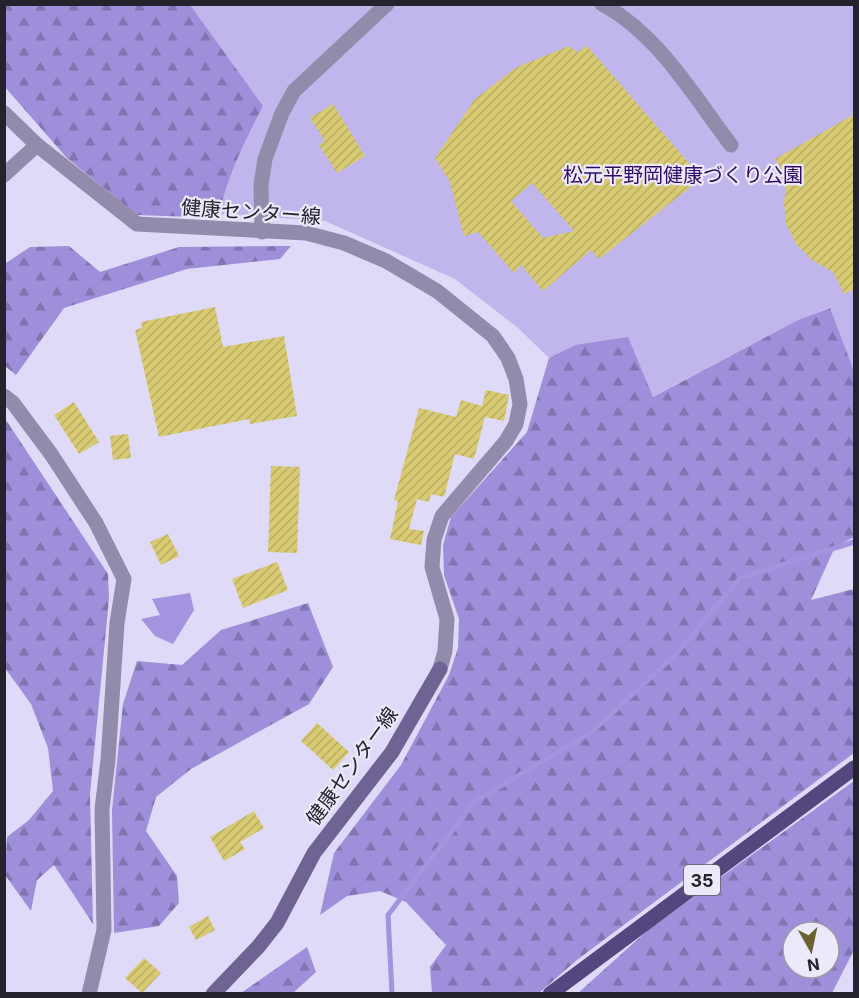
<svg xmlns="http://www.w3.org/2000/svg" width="859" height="998" viewBox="0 0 859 998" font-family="Inter,'Noto Sans JP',sans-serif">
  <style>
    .green { fill: #c1b6ec }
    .forest { fill: url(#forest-firs); fill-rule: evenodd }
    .water { fill: #a493de }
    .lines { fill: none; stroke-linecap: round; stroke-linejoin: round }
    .stream { stroke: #a493de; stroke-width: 5 }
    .building { fill: url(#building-hatch); fill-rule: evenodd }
    .street { stroke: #928bac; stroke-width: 15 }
    .secondary { stroke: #6e6392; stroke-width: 15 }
    .primary { stroke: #55467f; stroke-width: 15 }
    .labels { text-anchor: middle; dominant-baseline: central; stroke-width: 4.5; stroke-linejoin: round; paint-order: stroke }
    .shield { fill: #ece9fb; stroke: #605e6b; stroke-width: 1.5 }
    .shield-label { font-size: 18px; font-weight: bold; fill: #24222d }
    .park-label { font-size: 20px; fill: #310b65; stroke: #ece9fb }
    .street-label { font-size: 20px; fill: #24222d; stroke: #ece9fb }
  </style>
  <defs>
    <pattern id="forest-firs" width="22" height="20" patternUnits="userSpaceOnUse" patternTransform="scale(1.5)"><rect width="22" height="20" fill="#9f8ed9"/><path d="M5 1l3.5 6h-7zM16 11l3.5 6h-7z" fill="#8174b0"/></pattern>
    <pattern id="building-hatch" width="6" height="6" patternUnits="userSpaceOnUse" patternTransform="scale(1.5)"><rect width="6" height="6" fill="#d8ca73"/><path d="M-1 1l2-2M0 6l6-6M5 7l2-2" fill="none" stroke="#b9ad64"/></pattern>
  </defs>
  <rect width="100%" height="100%" fill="#dfdaf8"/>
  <polygon class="green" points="4,5 854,5 854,371 829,308 798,320 652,397 575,345 549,358 518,328 455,279 325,221 219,214 193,217 67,158 5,87"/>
  <g class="forest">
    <path d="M 4,5 L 190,5 L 263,106 C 244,142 228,175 219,214 L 193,217 L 137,215 L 67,158 L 5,87 Z"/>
    <polygon points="69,246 100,272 179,247 291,246 280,259 187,269 64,308 16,375 5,366 6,263 30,247"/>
    <polygon points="830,308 854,371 854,537 835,547 811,600 854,589 854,753 577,960 539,993 432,993 430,967 446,945 406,902 380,891 347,896 320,915 334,853 401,765 449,675 458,648 459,619 444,575 443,545 451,517 527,432 549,358 575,345 628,337 653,397 798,320"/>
    <polygon points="4,417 108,574 109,599 90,794 93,924 54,865 37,880 31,911 5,875 7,837 29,820 53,791 48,748 31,704 5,668"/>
    <polygon points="308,603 333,667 309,704 191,769 156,797 146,831 177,876 179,903 159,926 114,933 112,810 123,704 137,661 182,665 221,630"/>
    <path d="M 854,781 L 854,950 L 832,993 L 577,994 L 648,930 ZM 793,932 L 829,932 L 829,968 L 793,968 Z"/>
    <polygon points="307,947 316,972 293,993 241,993"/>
  </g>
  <polygon class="water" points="190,593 194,610 173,644 155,636 141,619 160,615 152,599"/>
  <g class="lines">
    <polyline class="stream" points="392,994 388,915 475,801 592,732 676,654 740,578 854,542"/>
  </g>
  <g class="building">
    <path d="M 569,46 L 577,52 L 587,46 L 702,178 L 599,259 L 591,250 L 543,291 L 521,265 L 514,273 L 478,232 L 464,236 L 450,182 L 435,158 L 475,99 L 517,67 ZM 532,183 L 574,231 L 543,238 L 511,201 Z"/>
    <polygon points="333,104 365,156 337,173 319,145 325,141 310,118"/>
    <polygon points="855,114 855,289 844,294 833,272 812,260 796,244 786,224 784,202 787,178 775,159"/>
    <polygon points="215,307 223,347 284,336 297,416 250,424 249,419 159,437 135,330 142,328 141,322"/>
    <polygon points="486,390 509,395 504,421 485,417 474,459 455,454 444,497 431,494 429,502 417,499 409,529 424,531 421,545 390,539 398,501 394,500 419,408 456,417 461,400 482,406"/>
    <polygon points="74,402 99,442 79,454 54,415"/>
    <polygon points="128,434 131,458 113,460 110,436"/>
    <polygon points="271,466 300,467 297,553 268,552"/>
    <polygon points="168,534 179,556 161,565 150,542"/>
    <polygon points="277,562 288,590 243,608 232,579"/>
    <polygon points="317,723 349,752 333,770 301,741"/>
    <polygon points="254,811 264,828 240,842 245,849 224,861 210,837"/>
    <polygon points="208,916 215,930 196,940 189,927"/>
    <polygon points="144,958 161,973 142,993 125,978"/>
  </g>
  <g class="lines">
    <g class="street">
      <path d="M 602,4 C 658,34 693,95 731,145"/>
      <polyline points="4,113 37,145 137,224 306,233 344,243 386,261 437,291 493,336 508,358 516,379 520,404 516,424 506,441 442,516 434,540 432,567 447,619 445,651 440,669"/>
      <polyline points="4,175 37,145"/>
      <polyline points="262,232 261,185 265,159 282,113 294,91 387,4"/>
      <polyline points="4,396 13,403 51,454 96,523 124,579 117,623 108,760 102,809 104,930 89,994"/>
    </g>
    <polyline class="secondary" points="213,994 258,947 277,923 314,853 392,752 440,669"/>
    <polyline class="primary" points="550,994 854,768"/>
  </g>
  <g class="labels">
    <rect class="shield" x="684" y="865" width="36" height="30" rx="4.5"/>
    <g class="shield-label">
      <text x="702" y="880">35</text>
    </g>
    <g class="park-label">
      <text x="683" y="175">松元平野岡健康づくり公園</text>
    </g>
    <g class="street-label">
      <text transform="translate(251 212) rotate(4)">健康センター線</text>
      <text transform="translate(352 766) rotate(-54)">健康センター線</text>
    </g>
  </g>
  <rect width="859" height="998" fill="none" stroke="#24222d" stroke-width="12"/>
  <g transform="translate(811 950) rotate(171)"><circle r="28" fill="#ece9fb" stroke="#9c99a9" stroke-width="1.5"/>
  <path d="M0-4.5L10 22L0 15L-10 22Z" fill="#6b632f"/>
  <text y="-9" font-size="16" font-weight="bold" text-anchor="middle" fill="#24222d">N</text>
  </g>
</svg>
